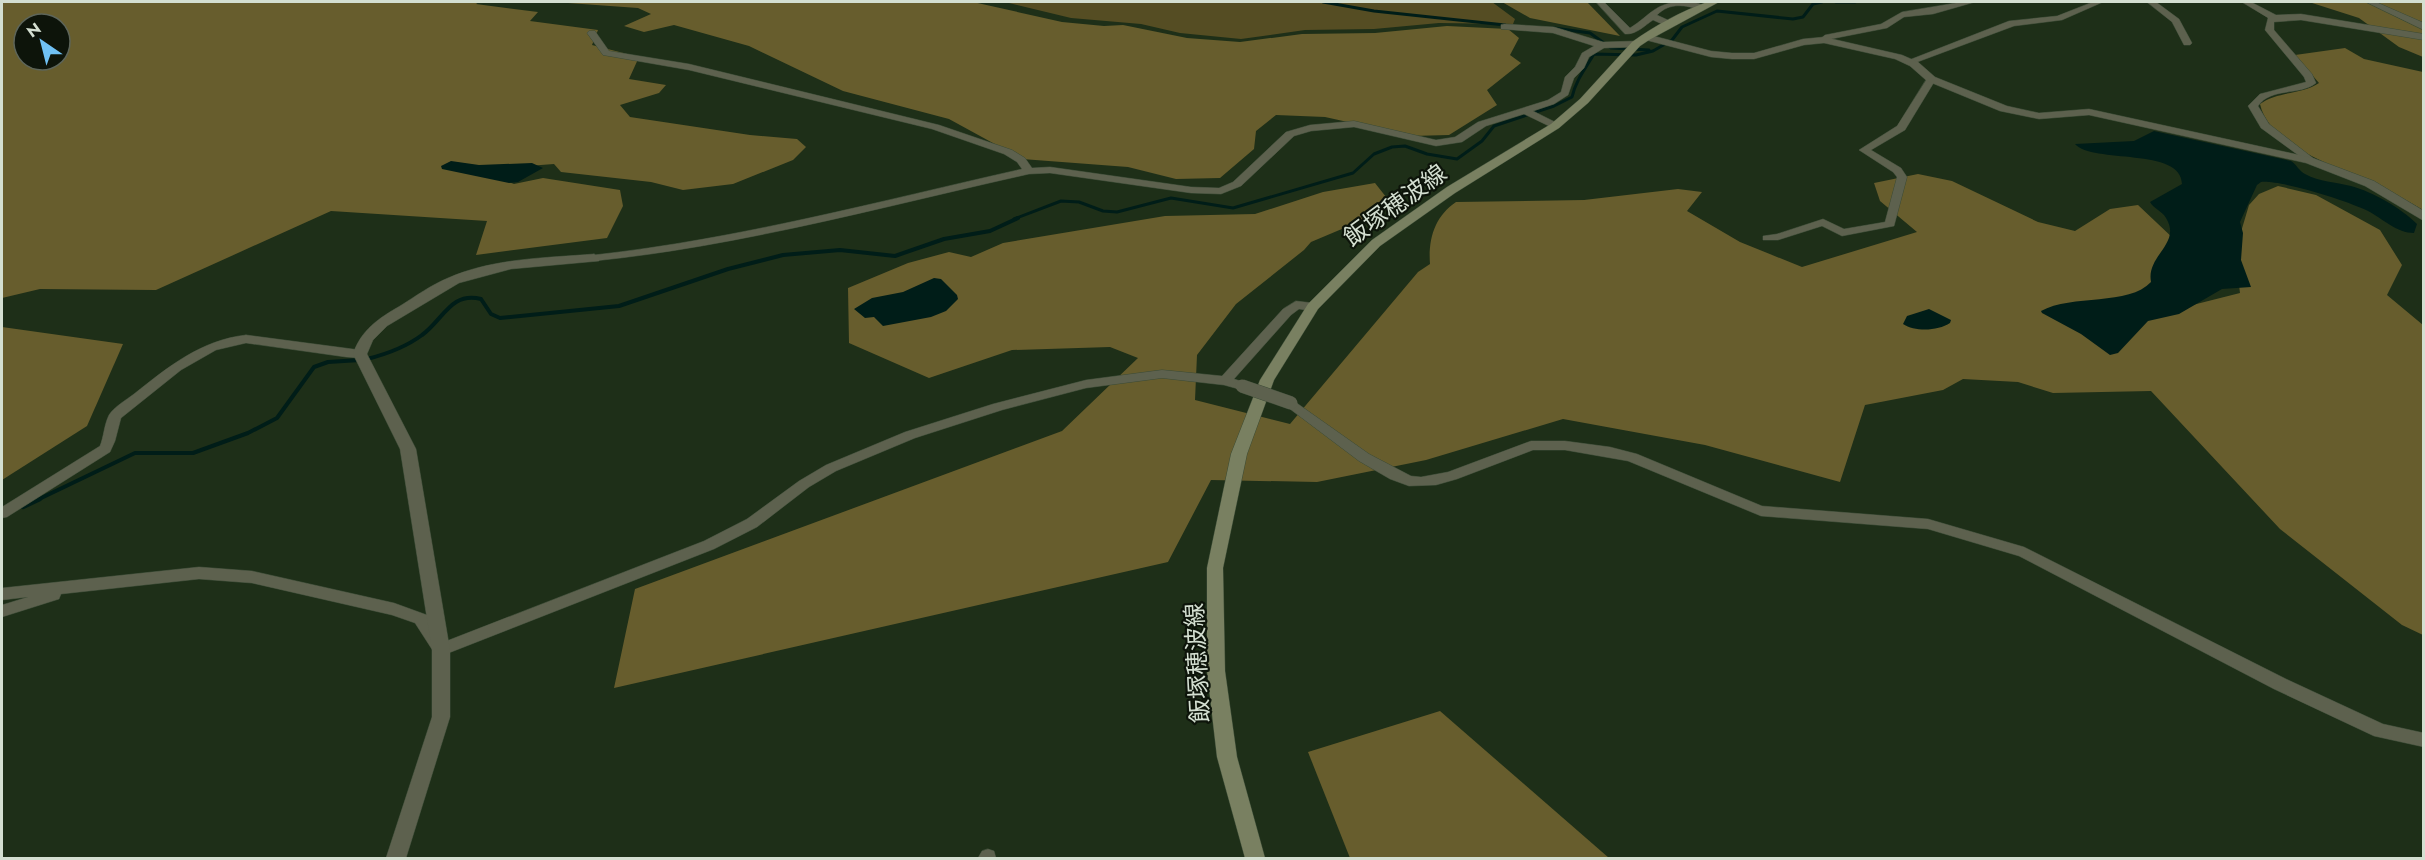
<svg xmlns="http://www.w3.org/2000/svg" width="2425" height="860" viewBox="0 0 2425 860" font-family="Jost,'Noto Sans JP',sans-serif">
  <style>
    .green { fill: #554d23 }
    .forest { fill: #675d2d; fill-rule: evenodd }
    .water { fill: #001d18 }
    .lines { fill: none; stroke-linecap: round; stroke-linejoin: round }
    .stream-far2 { stroke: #001d18; stroke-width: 3 }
    .stream-far1 { stroke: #001d18; stroke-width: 4 }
    .stream { stroke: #001d18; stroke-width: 4.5 }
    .minor-casing { stroke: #3b4b36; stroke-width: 1 }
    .tertiary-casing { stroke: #3b4b36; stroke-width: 1 }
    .secondary-casing { stroke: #3b4b36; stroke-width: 1 }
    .minor { fill: #5d614e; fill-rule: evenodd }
    .tertiary { fill: #5d614e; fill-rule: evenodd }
    .secondary { fill: #798061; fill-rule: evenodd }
    .minor-bridge-casing { stroke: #3b4b36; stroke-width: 14; stroke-linecap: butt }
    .minor-bridge { stroke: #5d614e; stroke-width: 13 }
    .labels { text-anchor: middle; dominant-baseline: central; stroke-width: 4.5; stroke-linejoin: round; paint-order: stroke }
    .street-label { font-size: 24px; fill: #d4dfd1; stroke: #0d140a }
  </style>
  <rect width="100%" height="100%" fill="#1e2f18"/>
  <polygon class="green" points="1005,2 1492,2 1515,19 1513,24 1439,23 1374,29 1305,30 1241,39 1180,33 1141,24 1071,18"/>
  <g class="forest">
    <path d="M 2,2 L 479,2 L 476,4 L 538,12 L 530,21 L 598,30 L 592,45 L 639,57 L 629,79 L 666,85 L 659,93 L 620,105 L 630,117 L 750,135 L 797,139 L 806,147 L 793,160 L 733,184 L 683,190 L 651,182 L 561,172 L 554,164 L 475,170 L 514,184 L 543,178 L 620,190 L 623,206 L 607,238 L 476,255 L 487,221 L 331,211 L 156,290 L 40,289 L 2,298 ZM 24,24 L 60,24 L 60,60 L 24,60 Z"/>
    <polygon points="554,2 973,2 1062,22 1104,26 1123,25 1187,38 1240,42 1302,34 1375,33 1447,26 1508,29 1519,38 1510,55 1521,63 1487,90 1497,105 1449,135 1411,136 1325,117 1276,115 1256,131 1254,149 1220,178 1176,179 1128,167 1022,159 949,119 843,91 749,46 674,25 644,32 624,26 651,14 638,8"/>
    <polygon points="1502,2 1587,2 1620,36 1530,18"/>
    <polygon points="2309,2 2423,2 2423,57 2399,47 2359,18"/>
    <path d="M 2345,48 L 2364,59 L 2423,72 L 2423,210 C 2406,200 2388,190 2370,182 C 2336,166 2269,146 2260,104 C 2278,91 2301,95 2319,83 L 2295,55 Z"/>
    <path d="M 1918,174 L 1952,181 L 2038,222 L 2075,231 L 2110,209 L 2138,205 L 2175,240 L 2153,315 L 2240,293 L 2235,252 L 2249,205 L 2259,194 L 2278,186 L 2316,195 L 2380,230 L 2402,265 L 2387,295 L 2423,325 L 2423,635 L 2402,625 L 2280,529 L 2151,391 L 2053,393 L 2018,382 L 1963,379 L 1943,390 L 1865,405 L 1840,482 L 1705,445 L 1563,419 L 1426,460 L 1317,482 L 1211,480 L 1168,562 L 614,688 L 635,589 L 1062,431 L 1138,358 L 1110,347 L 1012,350 L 929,378 L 849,343 L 848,288 L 908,263 L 949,252 L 971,257 L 1003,243 L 1165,216 L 1255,214 L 1323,192 L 1375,183 L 1394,207 L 1311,242 L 1304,250 L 1236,304 L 1197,355 L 1195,400 L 1290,424 L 1418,272 L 1430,264 C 1428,239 1435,216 1456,202 L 1584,200 L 1678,189 L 1702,192 L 1687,211 L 1740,242 L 1802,267 L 1917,232 L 1880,201 L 1874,183 Z"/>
    <polygon points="2,327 123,344 87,426 2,480"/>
    <polygon points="1440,711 1609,858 1350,858 1308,752"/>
  </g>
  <g class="water">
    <path d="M 2154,131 L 2291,161 C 2297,165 2299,171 2305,174 C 2320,182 2335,182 2351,186 C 2373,192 2401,208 2417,224 L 2414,233 C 2397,233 2383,219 2368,211 C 2348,201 2282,180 2261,182 L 2257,185 L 2240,222 L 2243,233 L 2241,260 L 2251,287 L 2222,289 L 2179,314 L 2148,321 L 2118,353 L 2110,355 L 2081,334 L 2042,313 L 2041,311 C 2072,294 2129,306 2151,282 C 2146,255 2182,244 2166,218 C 2162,211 2154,209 2150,202 L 2182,184 C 2182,147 2092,164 2075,144 L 2134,141 Z"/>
    <polygon points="451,161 479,165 532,163 543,168 518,182 509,183 442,169 441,166"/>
    <polygon points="934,278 941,279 957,295 958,299 946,311 931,317 883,326 874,317 865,318 854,309 872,298 903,292"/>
    <path d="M 1929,309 L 1951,320 L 1950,323 C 1938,331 1915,332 1903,324 L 1907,316 Z"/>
  </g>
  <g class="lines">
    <g class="stream-far2">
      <polyline points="1323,2 1374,11 1505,25"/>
      <polyline points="1836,2 1855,2"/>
      <polyline points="1554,28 1590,33 1611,48 1649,50"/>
      <path d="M 1014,219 L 1061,201 L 1079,202 L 1103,211 L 1117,212 L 1171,198 L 1233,208 L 1353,173 L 1374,154 L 1392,147 L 1405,146 L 1427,154 L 1457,159 L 1482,141 L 1494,126 L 1554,106 L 1572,97 C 1576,80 1585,69 1594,54 L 1636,55 L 1653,51 L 1672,40 L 1682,27 L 1717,11 L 1793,19 L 1803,17 L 1813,4 L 1822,2"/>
    </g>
    <g class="stream-far1">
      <path d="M 367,359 C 387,354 406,347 422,335 C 443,320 451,291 481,299 L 491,314 L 500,318 L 619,306 L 728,269 L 783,255 L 840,250 L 895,256 L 944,239 L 990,231 L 1018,218"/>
      <polyline points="37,500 135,453 193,453 248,433 277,418 314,367 328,362 360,360"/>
    </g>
    <polyline class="stream" points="23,507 40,499"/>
    <defs>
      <g id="minor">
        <path d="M 1596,2 L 1604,2 L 1630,28 C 1651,15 1655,2 1683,2 C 1691,2 1699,2 1705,7 L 1701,10 C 1685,5 1670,2 1657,15 L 1670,21 L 1670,25 L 1664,25 L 1653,20 C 1644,26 1636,35 1625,34 Z"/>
        <polygon points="1962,2 1975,2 1933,14 1904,17 1887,28 1831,39 1824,43 1819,40 1825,35 1881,24 1902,12"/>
        <polygon points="2093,2 2103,2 2062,20 2014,26 1912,64 1904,62 2009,21 2057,16"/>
        <polygon points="2147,2 2156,2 2179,19 2192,43 2190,45 2184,45 2172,22"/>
        <path d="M 2242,2 L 2251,2 L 2276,15 L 2301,14 L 2424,34 L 2424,40 L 2301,20 L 2274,22 L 2274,30 L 2312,74 L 2316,83 C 2300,96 2271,87 2258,106 L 2269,124 L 2313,158 L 2314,160 L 2309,163 L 2261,128 L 2248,106 L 2260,94 L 2306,82 L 2304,77 L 2265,30 L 2268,18 Z"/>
        <polygon points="2366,2 2376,2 2424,23 2424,30"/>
        <path d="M 1504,24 L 1554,27 L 1603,42 L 1636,41 L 1641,44 L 1636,47 L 1604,48 L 1589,57 L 1584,68 L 1574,78 L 1568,95 L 1554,104 L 1533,111 L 1559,124 L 1560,126 L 1555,129 L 1524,114 L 1486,126 L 1462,142 L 1436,146 L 1354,127 L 1311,131 L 1294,136 L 1241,186 L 1221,194 L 1191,193 L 1050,173 L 1029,174 C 885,206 741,246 594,261 L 588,258 L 594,255 C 739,239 880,201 1022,169 L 1017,162 L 1004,154 L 932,129 L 689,70 L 603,55 L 587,33 L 589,31 L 595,31 L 609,51 L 689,64 L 939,125 L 1012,150 L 1025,158 L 1032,168 L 1050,167 L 1191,187 L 1219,188 L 1233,182 L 1286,132 L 1310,125 L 1354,121 L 1436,140 L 1455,137 L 1478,122 L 1548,100 L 1561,92 L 1565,77 L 1575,67 L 1582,53 L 1594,46 L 1553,33 L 1501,29 L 1501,25 Z"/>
        <polygon points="1928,77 1936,79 1905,130 1871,150 1901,168 1907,177 1894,226 1842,236 1822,226 1778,240 1763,240 1763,236 1777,234 1823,219 1844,229 1885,222 1897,177 1893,172 1859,150 1897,126"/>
        <polygon points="1296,301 1313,303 1319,307 1313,311 1299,309 1291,315 1234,379 1247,383 1249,386 1247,389 1242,390 1224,385 1162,378 1086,388 1002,410 915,438 836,471 809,487 757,527 714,549 441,656 435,654 415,623 392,615 252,583 199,579 61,594 59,599 2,617 2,605 28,597 2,600 2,588 199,567 252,571 394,603 427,615 444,642 704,541 747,519 799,481 826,465 905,432 993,404 1086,380 1162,370 1222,376 1283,309"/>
        <path d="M 246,335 L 360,350 L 366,354 L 360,358 L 346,357 L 246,343 L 216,350 L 181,370 L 121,418 L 115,441 L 110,452 L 7,517 L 2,518 L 2,507 L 100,446 C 104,436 104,425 109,415 C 114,407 126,400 134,394 C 168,367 201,340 246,335 Z"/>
        <polygon points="1291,399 1369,454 1411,476 1421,477 1448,472 1531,441 1565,441 1610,447 1637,454 1762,506 1928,519 2024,547 2286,679 2383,724 2424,733 2424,747 2374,736 2274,689 2019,556 1928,529 1761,516 1628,461 1565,450 1533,450 1457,479 1436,485 1409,486 1390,479 1359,461 1286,406 1284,403"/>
        <polygon points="988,849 994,851 996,858 978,858 982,851"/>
      </g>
      <g id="tertiary">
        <polygon points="1646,34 1711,51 1732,53 1754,53 1803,39 1824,37 1902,55 1918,62 1935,77 2007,106 2039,113 2089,109 2313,158 2374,181 2424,211 2424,221 2365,186 2306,163 2089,115 2039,119 2000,111 1927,81 1910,66 1895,59 1824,43 1804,45 1754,59 1732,59 1711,57 1642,39 1641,37"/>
        <path d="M 594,254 L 600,258 L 599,261 L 511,269 L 459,283 L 387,326 L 373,340 L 367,354 L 416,449 L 450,650 L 450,717 L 406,858 L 386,858 L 432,717 L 432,650 L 400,449 L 353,354 C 361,330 379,318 400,306 C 416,296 431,285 448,278 C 494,258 545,258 594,254 Z"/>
      </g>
      <path id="secondary" d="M 1707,2 L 1719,2 L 1649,40 L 1640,46 L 1588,103 L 1559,128 L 1455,193 L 1380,246 L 1318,309 L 1274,380 L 1247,454 L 1223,568 L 1225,671 L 1237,757 L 1265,858 L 1245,858 L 1217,757 L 1207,671 L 1207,568 L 1231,454 L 1260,380 L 1308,304 L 1372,240 L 1447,187 L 1551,124 L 1580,99 L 1632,42 C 1656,25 1680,12 1707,2 Z"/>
    </defs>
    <use href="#minor" class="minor-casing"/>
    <use href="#tertiary" class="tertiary-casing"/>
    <use href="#secondary" class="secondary-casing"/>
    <use href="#minor" class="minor"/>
    <use href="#tertiary" class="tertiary"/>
    <use href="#secondary" class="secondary"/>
    <defs>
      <polyline id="minor-bridge" points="1242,386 1291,403"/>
    </defs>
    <use href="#minor-bridge" class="minor-bridge-casing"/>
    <use href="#minor-bridge" class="minor-bridge"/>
  </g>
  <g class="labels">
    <g class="street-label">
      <text transform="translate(1395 205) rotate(-36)">飯塚穂波線</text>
      <text transform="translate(1197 663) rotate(-93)">飯塚穂波線</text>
    </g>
  </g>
  <rect width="2425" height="860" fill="none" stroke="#d4dfd1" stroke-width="6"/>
  <g transform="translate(42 42) rotate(325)"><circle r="28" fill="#0d140a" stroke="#5d655a" stroke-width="1.5"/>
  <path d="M0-4.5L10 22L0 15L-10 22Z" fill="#70c1f4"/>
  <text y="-9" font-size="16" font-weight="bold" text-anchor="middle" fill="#d4dfd1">N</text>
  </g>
</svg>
